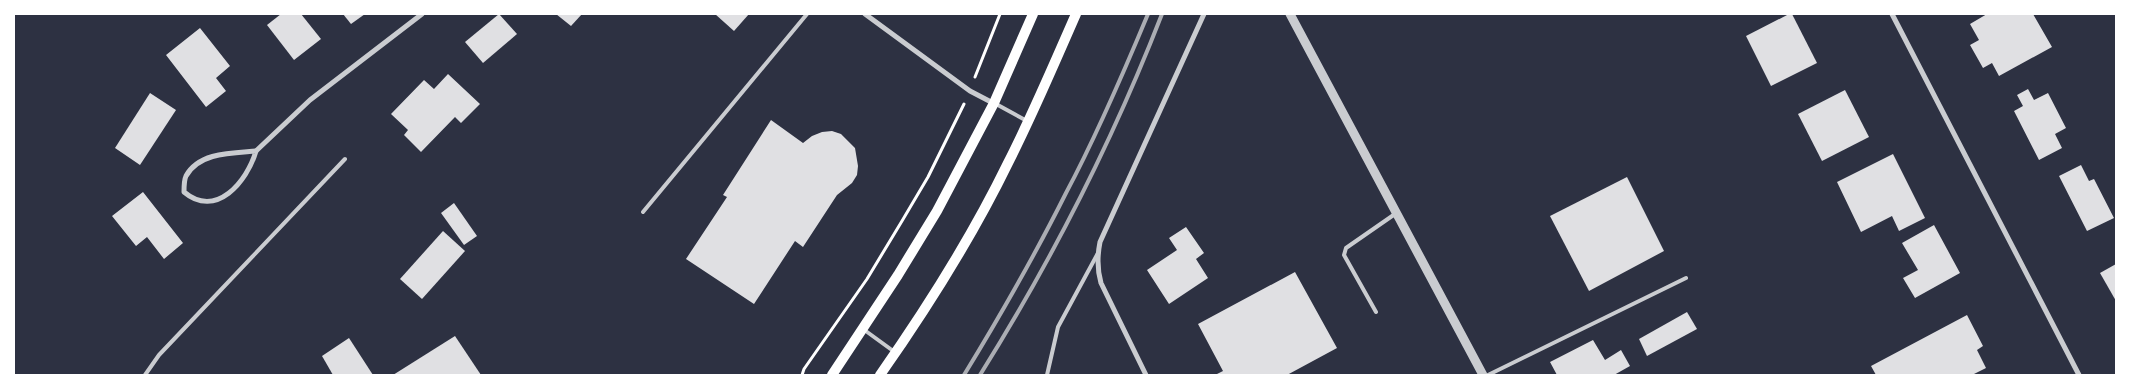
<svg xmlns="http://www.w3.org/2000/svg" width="2130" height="389" viewBox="0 0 2130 389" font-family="Merriweather,serif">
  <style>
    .building { fill: #e0e0e3 }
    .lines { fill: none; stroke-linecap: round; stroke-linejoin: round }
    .path { stroke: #fff; stroke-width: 3 }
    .service { stroke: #caccd0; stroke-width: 4 }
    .minor { stroke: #caccd0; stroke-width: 5 }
    .tertiary { stroke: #caccd0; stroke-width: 9 }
    .secondary { stroke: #fff; stroke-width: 10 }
    .rail { stroke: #abadb3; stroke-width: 4 }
  </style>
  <rect width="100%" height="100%" fill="#2d3142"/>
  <g class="building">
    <polygon points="281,14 301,14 321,39 294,60 267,25"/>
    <polygon points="343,14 365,14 351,24"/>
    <polygon points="499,14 517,34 483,63 465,42"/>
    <polygon points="556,14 582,14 571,26"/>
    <polygon points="715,14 749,14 734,31"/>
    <polygon points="1789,14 1792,14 1817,63 1771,86 1746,36"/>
    <polygon points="1987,14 2033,14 2052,47 1999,76 1992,63 1983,68 1970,45 1979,40 1970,24"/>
    <polygon points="200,28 230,66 216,78 226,91 206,107 166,55"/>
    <polygon points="448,74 480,104 461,123 455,117 421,152 404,135 408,130 391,114 424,80 434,89"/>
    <polygon points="2028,89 2034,100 2048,93 2066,128 2055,134 2062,148 2039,160 2014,111 2023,106 2017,95"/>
    <polygon points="1845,90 1869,137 1822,161 1798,114"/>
    <polygon points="150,93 176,110 140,165 115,148"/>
    <polygon points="771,120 803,143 812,136 822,132 832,131 841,134 855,148 858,166 857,175 852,183 837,195 803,247 795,241 754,304 686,259 727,197 723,195"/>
    <polygon points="1893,154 1925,218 1899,231 1892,216 1861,232 1837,182"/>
    <polygon points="2081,165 2089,181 2094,179 2114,218 2087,231 2059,176"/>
    <polygon points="1627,177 1664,251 1589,291 1550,216"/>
    <polygon points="143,192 183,243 164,259 147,237 136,246 112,216"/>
    <polygon points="454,203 477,236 464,245 441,213"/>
    <polygon points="1934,225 1960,273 1915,298 1903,278 1918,270 1902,243"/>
    <polygon points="1186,227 1204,253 1196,259 1208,278 1169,304 1147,270 1177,250 1169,238"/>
    <polygon points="443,231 465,251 422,299 400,279"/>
    <polygon points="2116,264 2116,301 2100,273"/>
    <polygon points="1295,272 1337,348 1287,375 1215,375 1223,371 1198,324"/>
    <polygon points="1687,312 1697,329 1647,356 1639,339"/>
    <polygon points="1967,315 1983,346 1977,350 1986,368 1972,375 1876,375 1871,366"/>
    <polygon points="455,336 481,375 393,375"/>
    <polygon points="349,338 373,375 333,375 322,356"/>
    <polygon points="1593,340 1605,360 1621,350 1630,366 1614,375 1557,375 1550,362"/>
  </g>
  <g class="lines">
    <g class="path">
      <polyline points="975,77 1000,14"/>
      <polyline points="802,375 804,369 867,279 902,221 928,177 964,104"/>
    </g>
    <g class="service">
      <polyline points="996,104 1027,121"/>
      <polyline points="643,212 807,14"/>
      <polyline points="1376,312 1344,255 1346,248 1395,214"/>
      <polyline points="863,329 896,353"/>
      <polyline points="145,375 159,355 345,159"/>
      <polyline points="1047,375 1058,327 1098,253"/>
      <polyline points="1488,375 1686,278"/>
    </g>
    <g class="minor">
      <polyline points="865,14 970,91 993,103"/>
      <polyline points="1892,14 2079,375"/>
      <polyline points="256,151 310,100 422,14"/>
      <path d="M 256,151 C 247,182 216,219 184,192 C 184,187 184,180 186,176 C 199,152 233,153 256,151 Z"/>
      <path d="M 1146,375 L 1101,283 C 1097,269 1097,257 1100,242 L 1204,14"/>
    </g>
    <polyline class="tertiary" points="1290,14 1483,375"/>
    <g class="secondary">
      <polyline points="832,375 898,275 937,211 994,103 1033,14"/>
      <path d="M 880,375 C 927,308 972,237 1008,163 C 1033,114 1054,64 1076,14"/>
    </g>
    <g class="rail">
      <path d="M 964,375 C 1000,316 1035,255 1066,193 C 1097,135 1123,74 1148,14"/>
      <path d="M 980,375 C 1052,260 1113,140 1162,14"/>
    </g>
  </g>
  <rect width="2130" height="389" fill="none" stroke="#ffffff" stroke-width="30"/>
</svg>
